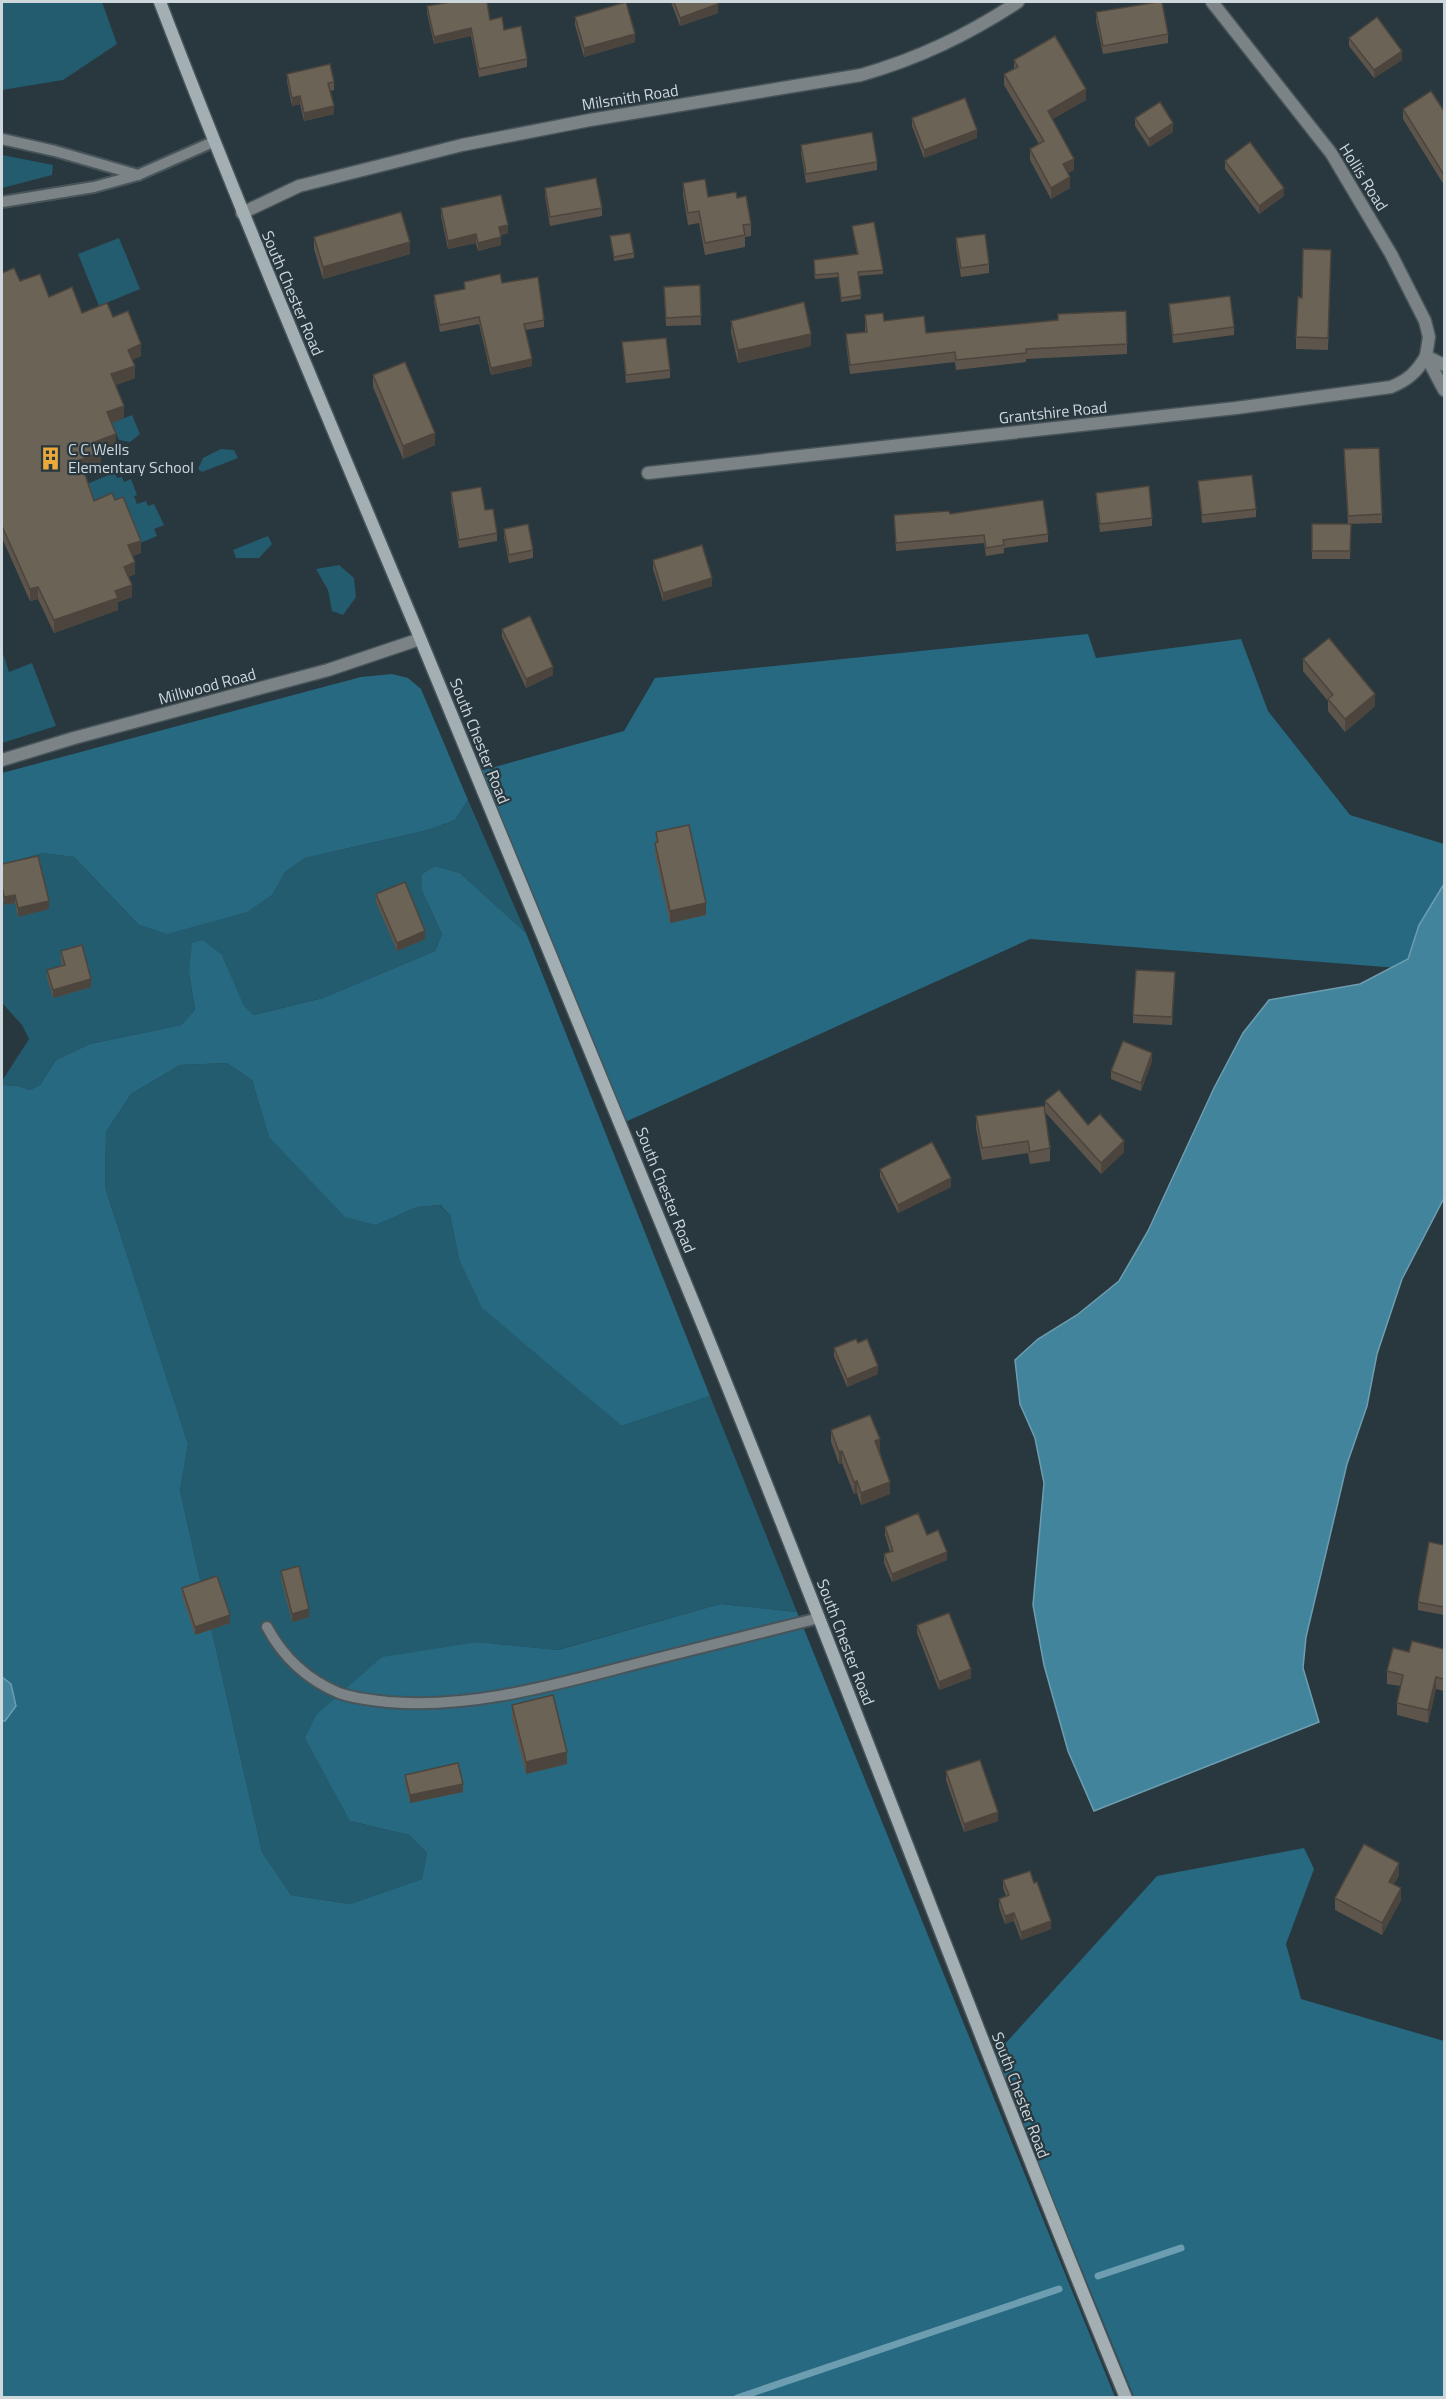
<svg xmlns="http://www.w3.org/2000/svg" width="1446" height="2399" viewBox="0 0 1446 2399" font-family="'Titillium Web',sans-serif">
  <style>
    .green { fill: #235b6f }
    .forest { fill: #266981 }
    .water { fill: #43849d; stroke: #6d9db0; stroke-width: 1.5 }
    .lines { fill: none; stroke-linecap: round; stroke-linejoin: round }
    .stream { stroke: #6d9db0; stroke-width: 7 }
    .lane-casing { stroke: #47555a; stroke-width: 14 }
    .street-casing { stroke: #47555a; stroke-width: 15 }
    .secondary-casing { stroke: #47555a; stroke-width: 15 }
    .lane { stroke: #7c8386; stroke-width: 10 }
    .street { stroke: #7c8386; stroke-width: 12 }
    .secondary { stroke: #a4afb4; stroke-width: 12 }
    .wall { fill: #5d554b }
    .shaded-wall { fill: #4c453d }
    .building { fill: #6c6357; stroke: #4c453d; stroke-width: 1.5 }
    .labels { text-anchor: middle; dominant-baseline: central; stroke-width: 4.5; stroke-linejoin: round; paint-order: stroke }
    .street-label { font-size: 16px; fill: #ced7db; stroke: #29383e }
    .poi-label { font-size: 16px; fill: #ced7db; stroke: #29383e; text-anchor: start }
  </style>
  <rect width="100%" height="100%" fill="#29383e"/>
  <g class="green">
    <polygon points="2,2 102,2 117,44 63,80 2,90"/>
    <polygon points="2,155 53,165 52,175 2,188"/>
    <polygon points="119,238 140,289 99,306 78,254"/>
    <polygon points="132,415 140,434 130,442 119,440 114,429 109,430 107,425"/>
    <polygon points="221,449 234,450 238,458 202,472 198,469 203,458"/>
    <polygon points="114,473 117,478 122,477 124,482 131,479 137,495 134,496 137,504 146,501 148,506 154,504 164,525 154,529 157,536 138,544 94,513 84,485"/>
    <polygon points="268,536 272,544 259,558 236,558 233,550"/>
    <polygon points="339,565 354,578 356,597 343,615 332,611 328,590 316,569"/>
    <polygon points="2,651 9,672 32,663 56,726 2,743"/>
    <polygon points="468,800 526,933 460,873 435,866 422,874 422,891 442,934 435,951 323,998 254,1015 244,1007 222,955 189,973 195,1010 181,1025 90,1044 56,1060 40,1085 30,1090 19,1086 2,1085 2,1081 29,1039 22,1025 2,1003 2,864 43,853 74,857 138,924 273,894 285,872 305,858 428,830 455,820"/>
    <polygon points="227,1063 252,1080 269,1137 376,1225 417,1207 439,1205 450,1215 459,1259 622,1426 710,1396 797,1612 720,1604 557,1650 478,1642 350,1821 409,1835 427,1853 422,1879 350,1904 291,1895 262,1852 180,1491 188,1444 105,1187 106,1132 131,1094 180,1065"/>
  </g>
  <g class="forest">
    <polygon points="1088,634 1096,658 1241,639 1268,711 1350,815 1444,844 1444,953 1411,969 1030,939 623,1123 480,771 624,731 655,678"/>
    <polygon points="392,674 408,678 421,689 468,800 455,820 428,830 305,858 285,872 273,894 247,912 167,934 138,924 74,857 43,853 2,864 2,773 361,677"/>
    <polygon points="435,866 460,873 526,933 710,1396 622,1426 482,1308 459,1259 450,1215 440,1205 417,1207 376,1225 345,1217 269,1137 252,1080 227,1063 180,1065 131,1094 106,1132 105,1187 188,1444 180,1491 262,1852 291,1895 350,1904 422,1879 427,1853 409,1835 350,1821 305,1738 317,1714 382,1657 478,1642 558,1650 720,1604 797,1612 1115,2397 2,2397 2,1085 19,1086 30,1090 40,1085 56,1060 90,1044 181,1025 195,1010 189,973 192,943 203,940 222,955 244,1006 254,1015 323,998 435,951 442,934 422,891 422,874"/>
    <polygon points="1304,1848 1314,1869 1286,1944 1301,1999 1444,2041 1444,2397 1134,2397 994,2056 1157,1876"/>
  </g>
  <g class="water">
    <polygon points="1444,884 1444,1198 1402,1279 1377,1354 1367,1406 1347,1464 1306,1637 1303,1668 1319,1722 1094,1811 1068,1751 1044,1665 1033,1605 1044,1483 1035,1438 1020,1404 1015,1360 1038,1339 1077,1315 1119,1281 1148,1231 1214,1088 1243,1033 1269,1000 1360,984 1408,959 1419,925"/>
    <polygon points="2,1677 11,1684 16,1706 5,1721 2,1721"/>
  </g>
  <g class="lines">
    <g class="stream">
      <polyline points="1098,2276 1181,2248"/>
      <polyline points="737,2398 1059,2289"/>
    </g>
    <defs>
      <g id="lane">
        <polyline points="2,139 55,151 138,175"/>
        <polyline points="2,202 94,187 138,175 213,142"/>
        <path d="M 267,1627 C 283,1657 308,1680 339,1693 C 355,1699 372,1700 388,1702 C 474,1709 557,1684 639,1663 C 699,1648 759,1633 819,1618"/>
      </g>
      <g id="street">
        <polyline points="1212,2 1331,153 1391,254 1425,321 1429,337 1426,356 1444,390"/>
        <path d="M 242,213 L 299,186 L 462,145 L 590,120 L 861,75 C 920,58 967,35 1018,2"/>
        <path d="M 648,473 L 1236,408 L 1391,387 C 1408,380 1417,372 1426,356 L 1444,365"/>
        <polyline points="2,760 74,738 328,670 420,639"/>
      </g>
      <path id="secondary" d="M 160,2 C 242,216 332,427 420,638 C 513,862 606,1086 697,1311 C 844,1671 977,2038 1126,2398"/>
    </defs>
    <use href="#lane" class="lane-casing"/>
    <use href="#street" class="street-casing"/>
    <use href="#secondary" class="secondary-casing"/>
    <use href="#lane" class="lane"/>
    <use href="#street" class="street"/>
    <use href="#secondary" class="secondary"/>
  </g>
  <g class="wall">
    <polygon points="671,2 717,2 718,13 680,26"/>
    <polygon points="427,6 490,20 504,30 527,59 527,67 479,77 471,36 434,44 427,13"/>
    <polygon points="1096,12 1168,34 1168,43 1103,54 1096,21"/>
    <polygon points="575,17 635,42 584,57 575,25"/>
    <polygon points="1349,38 1402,60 1374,78 1349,46"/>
    <polygon points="1014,60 1086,100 1052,119 1074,170 1068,173 1070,188 1051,199 1030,160 1030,149 1039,144 1004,85 1004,74 1014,69"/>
    <polygon points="287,74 334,82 334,90 330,91 334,114 304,121 300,104 292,106 287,82"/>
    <polygon points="1403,109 1444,111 1444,185 1403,119"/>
    <polygon points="912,118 977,138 924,158 912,126"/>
    <polygon points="1135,118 1173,132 1149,147 1135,126"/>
    <polygon points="801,145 877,162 877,170 806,183 801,153"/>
    <polygon points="1225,161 1284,196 1259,214 1225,169"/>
    <polygon points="683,183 708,197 737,198 751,224 751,236 745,237 745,247 705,255 699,223 688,225 683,195"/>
    <polygon points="545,188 602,208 602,216 550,226 545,196"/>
    <polygon points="441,208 508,233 501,235 501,245 478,251 476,243 448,249 441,216"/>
    <polygon points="852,226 883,270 883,274 858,276 861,299 841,302 838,277 815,279 814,265 857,254"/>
    <polygon points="610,236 634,253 634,258 614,261"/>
    <polygon points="314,237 410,254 323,279 314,249"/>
    <polygon points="956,238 989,264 989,273 961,277 956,246"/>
    <polygon points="1331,250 1328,350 1296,349 1296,337 1302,298"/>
    <polygon points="2,273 82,313 113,317 141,356 132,360 135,378 116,385 124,418 111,423 116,446 101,452 101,464 84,470 94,501 141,553 133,556 135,574 128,577 132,597 118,602 118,610 54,633 38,599 30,601 2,538"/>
    <polygon points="464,282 502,283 544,320 544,327 525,330 532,366 491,375 479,324 440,332 434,302 434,295 464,289"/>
    <polygon points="700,285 701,325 666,326 664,296"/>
    <polygon points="1169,304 1234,327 1234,335 1173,343 1169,312"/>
    <polygon points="865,315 926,333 1127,344 1127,354 1026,359 1026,362 956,370 955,362 850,374 846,344 846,334 865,332"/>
    <polygon points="731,321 811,346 738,363 731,333"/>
    <polygon points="622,342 670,370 670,378 626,383"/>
    <polygon points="373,375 435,445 403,459 373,387"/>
    <polygon points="1344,458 1382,514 1382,523 1348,524"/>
    <polygon points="1198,481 1256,509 1256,517 1202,523"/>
    <polygon points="451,492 485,510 497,533 497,541 459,548 451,500"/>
    <polygon points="1096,493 1152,518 1152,526 1100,532 1096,501"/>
    <polygon points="950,514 1048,534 1048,542 1004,548 1004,553 986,556 984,543 896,551 894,515"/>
    <polygon points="1312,524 1351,524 1350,559 1312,559"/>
    <polygon points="504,529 533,550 533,558 509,563 504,537"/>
    <polygon points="653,560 712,586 663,601 653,569"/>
    <polygon points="502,629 553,675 526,688 502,637"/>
    <polygon points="1303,659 1375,706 1345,732 1328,711 1328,701 1303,671"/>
    <polygon points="656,832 706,915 670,923 655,855 655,843 656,842"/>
    <polygon points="2,864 49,909 18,917 15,903 4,905 2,893"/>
    <polygon points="376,894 425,939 397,951 376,902"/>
    <polygon points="61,951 91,987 53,998 47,978 47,970 62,965 61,960"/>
    <polygon points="1175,980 1172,1025 1133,1023 1133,1015"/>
    <polygon points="1152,1061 1141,1091 1111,1079 1111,1071"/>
    <polygon points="1045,1101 1088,1125 1124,1152 1101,1174 1045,1112"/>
    <polygon points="976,1116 1050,1148 1050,1161 1030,1164 1028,1153 982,1160 976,1128"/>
    <polygon points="880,1169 951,1187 898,1213 880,1177"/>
    <polygon points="858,1343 878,1374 847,1387 834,1356 834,1348"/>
    <polygon points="831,1430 880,1452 890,1494 861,1505 857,1493 854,1494 842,1463 839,1464 831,1442"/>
    <polygon points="885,1527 927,1535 947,1560 892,1582 884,1563 884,1554 890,1552 885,1535"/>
    <polygon points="1444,1545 1444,1615 1418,1610 1418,1602"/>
    <polygon points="281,1571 309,1617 292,1622 281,1579"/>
    <polygon points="182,1588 230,1623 195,1635 182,1596"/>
    <polygon points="917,1625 971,1678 939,1690 917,1633"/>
    <polygon points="1444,1649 1444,1691 1436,1689 1428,1723 1397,1715 1397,1703 1401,1686 1387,1684 1387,1671 1409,1652"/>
    <polygon points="512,1705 567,1764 526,1774 512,1718"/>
    <polygon points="946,1771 998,1821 964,1832 946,1780"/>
    <polygon points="405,1775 463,1792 410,1803 405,1783"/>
    <polygon points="1399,1875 1394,1884 1401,1900 1382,1935 1335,1910 1335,1898"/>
    <polygon points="1003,1880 1034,1883 1051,1929 1021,1940 1014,1921 1005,1924 999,1907 999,1899 1006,1896 1003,1888"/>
  </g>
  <g class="shaded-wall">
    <polygon points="718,4 718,13 680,26 680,18"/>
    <polygon points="471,28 471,36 434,44 434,37"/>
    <polygon points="635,34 635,42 584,57 584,48"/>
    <polygon points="1402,51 1402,60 1374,78 1374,70"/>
    <polygon points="1086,89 1086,100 1048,122 1048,111"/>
    <polygon points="300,96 300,104 292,106 292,98"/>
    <polygon points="334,106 334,114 304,121 304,113"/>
    <polygon points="1173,123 1173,132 1149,147 1149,139"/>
    <polygon points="977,130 977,138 924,158 924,150"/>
    <polygon points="1074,159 1074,170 1063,175 1063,164"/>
    <polygon points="1070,177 1070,188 1051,199 1051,188"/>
    <polygon points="1284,188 1284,196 1259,214 1259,206"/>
    <polygon points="508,225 508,233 499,235 499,227"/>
    <polygon points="476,234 476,243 448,249 448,241"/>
    <polygon points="501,237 501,245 478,251 478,243"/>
    <polygon points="410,242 410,254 323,279 323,267"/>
    <polygon points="811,334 811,346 738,363 738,350"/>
    <polygon points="141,344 141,356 128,362 128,350"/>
    <polygon points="532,359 532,366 491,375 491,368"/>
    <polygon points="135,366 135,378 111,387 111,374"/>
    <polygon points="124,406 124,418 107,425 107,412"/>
    <polygon points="435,433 435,445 403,459 403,446"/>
    <polygon points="116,434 116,446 101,452 101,464 80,472 80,460 95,442"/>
    <polygon points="141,541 141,553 128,557 128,545"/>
    <polygon points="135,562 135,574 124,579 124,567"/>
    <polygon points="712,578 712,586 663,601 663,593"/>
    <polygon points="132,585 132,597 118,602 118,610 54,633 54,620 115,591"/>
    <polygon points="38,587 38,599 30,601 30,589"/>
    <polygon points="553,667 553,675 526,688 526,679"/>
    <polygon points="1375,694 1375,706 1345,732 1345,719"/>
    <polygon points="15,895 15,903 4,905 4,897"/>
    <polygon points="49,901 49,909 18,917 18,908"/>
    <polygon points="706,903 706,915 670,923 670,911"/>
    <polygon points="425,931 425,939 397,951 397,943"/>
    <polygon points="91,979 91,987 53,998 53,990"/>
    <polygon points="1152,1053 1152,1061 1141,1091 1141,1083"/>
    <polygon points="1124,1141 1124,1152 1101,1174 1101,1163"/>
    <polygon points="951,1178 951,1187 898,1213 898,1205"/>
    <polygon points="878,1366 878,1374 847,1387 847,1379"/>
    <polygon points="880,1439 880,1452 875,1453 875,1441"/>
    <polygon points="842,1451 842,1463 839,1464 839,1452"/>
    <polygon points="857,1481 857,1493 854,1494 854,1482"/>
    <polygon points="890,1482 890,1494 861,1505 861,1493"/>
    <polygon points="947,1552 947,1560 892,1582 892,1574"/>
    <polygon points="309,1609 309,1617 292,1622 292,1614"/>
    <polygon points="230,1615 230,1623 195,1635 195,1627"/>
    <polygon points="971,1669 971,1678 939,1690 939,1682"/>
    <polygon points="1436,1677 1436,1689 1428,1723 1428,1710"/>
    <polygon points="567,1752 567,1764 526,1774 526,1762"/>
    <polygon points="463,1784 463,1792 410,1803 410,1795"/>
    <polygon points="998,1812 998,1821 964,1832 964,1824"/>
    <polygon points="1399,1863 1399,1875 1389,1894 1389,1882"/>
    <polygon points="1401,1888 1401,1900 1382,1935 1382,1923"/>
    <polygon points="1014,1913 1014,1921 1005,1924 1005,1916"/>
    <polygon points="1051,1921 1051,1929 1021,1940 1021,1932"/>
  </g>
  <g class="building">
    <polygon points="451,2 487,2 490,20 502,17 504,30 521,26 527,59 479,69 471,28 434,37 427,6"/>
    <polygon points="626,2 635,34 584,48 575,17"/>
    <polygon points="674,2 717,2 718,4 680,18"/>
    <polygon points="1158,2 1162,2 1168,34 1103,46 1096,12"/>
    <polygon points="1377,17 1402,51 1374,70 1349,38"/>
    <polygon points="1055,36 1086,89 1048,111 1074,159 1063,164 1070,177 1051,188 1030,149 1044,141 1004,74 1018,67 1014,60"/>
    <polygon points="330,64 334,82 328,83 334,106 304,113 300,96 292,98 287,74"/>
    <polygon points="1431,91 1444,111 1444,175 1403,109"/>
    <polygon points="965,98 977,130 924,150 912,118"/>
    <polygon points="1160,102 1173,123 1149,139 1135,118"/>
    <polygon points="872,132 877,162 806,174 801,145"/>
    <polygon points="1250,142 1284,188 1259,206 1225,161"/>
    <polygon points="596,178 602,208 550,217 545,188"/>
    <polygon points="705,179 708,197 736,192 737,198 746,196 751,224 743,225 745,235 705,243 699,211 688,213 683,183"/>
    <polygon points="501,195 508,225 499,227 501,237 478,243 476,234 448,241 441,208"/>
    <polygon points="401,212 410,242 323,267 314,237"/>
    <polygon points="874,222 883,270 858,272 861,295 841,298 838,273 815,275 814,260 858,254 852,226"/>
    <polygon points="630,233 634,253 614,257 610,236"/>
    <polygon points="985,234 989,264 961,268 956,238"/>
    <polygon points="1303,249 1331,250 1328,338 1296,337 1298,297 1302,298"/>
    <polygon points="14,268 20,281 40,274 49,297 72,287 82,313 107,303 113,317 128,311 141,344 128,350 135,366 111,374 124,406 107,412 116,434 95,442 101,452 80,460 94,501 112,493 115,500 123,497 141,541 128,545 135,562 124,567 132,585 115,591 118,598 54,620 38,587 30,589 2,526 2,273"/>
    <polygon points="500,274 502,283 538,277 544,320 524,324 532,359 491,368 479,317 440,325 434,295 465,289 464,282"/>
    <polygon points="700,285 701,316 666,318 664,287"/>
    <polygon points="1230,296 1234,327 1173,335 1169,304"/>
    <polygon points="804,302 811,334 738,350 731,321"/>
    <polygon points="1126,311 1127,344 1026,349 1026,353 956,360 955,352 850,365 846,334 867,332 865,315 883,313 884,321 924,316 926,333 1058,320 1058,314"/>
    <polygon points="666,338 670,370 626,375 622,342"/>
    <polygon points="405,362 435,433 403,446 373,375"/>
    <polygon points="1379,448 1382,514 1348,516 1344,449"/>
    <polygon points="1252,475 1256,509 1202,515 1198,481"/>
    <polygon points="1149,486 1152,518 1100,524 1096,493"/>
    <polygon points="481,487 485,510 493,509 497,533 459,540 451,492"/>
    <polygon points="1043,500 1048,534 1003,540 1004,545 986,548 984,535 896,543 894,515 949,511 950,514"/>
    <polygon points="528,524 533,550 509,555 504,529"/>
    <polygon points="1312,524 1351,524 1350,551 1312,551"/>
    <polygon points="702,545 712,578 663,593 653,560"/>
    <polygon points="530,616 553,667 526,679 502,629"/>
    <polygon points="1329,638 1375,694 1345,719 1328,699 1333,695 1303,659"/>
    <polygon points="689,825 706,903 670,911 655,843 658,842 656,832"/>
    <polygon points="38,856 49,901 18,908 15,895 4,897 2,885 2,864"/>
    <polygon points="405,882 425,931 397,943 376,894"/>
    <polygon points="82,945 91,979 53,990 47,970 65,965 61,951"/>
    <polygon points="1136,970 1175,972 1172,1017 1133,1015"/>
    <polygon points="1123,1041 1152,1053 1141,1083 1111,1071"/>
    <polygon points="1059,1090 1088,1125 1100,1114 1124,1141 1101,1163 1045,1101"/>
    <polygon points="1044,1106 1050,1148 1030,1152 1028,1141 982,1148 976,1116"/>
    <polygon points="932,1142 951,1178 898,1205 880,1169"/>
    <polygon points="856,1339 858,1343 867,1339 878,1366 847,1379 834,1348"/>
    <polygon points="870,1415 880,1439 875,1441 890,1482 861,1493 857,1481 854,1482 842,1451 839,1452 831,1430"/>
    <polygon points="918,1513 927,1535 938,1530 947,1552 892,1574 884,1554 893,1551 885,1527"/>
    <polygon points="1429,1542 1444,1545 1444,1607 1418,1602"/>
    <polygon points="299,1566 309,1609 292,1614 281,1571"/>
    <polygon points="217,1576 230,1615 195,1627 182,1588"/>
    <polygon points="949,1613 971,1669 939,1682 917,1625"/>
    <polygon points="1412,1641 1444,1649 1444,1679 1436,1677 1428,1710 1397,1703 1403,1675 1387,1671 1393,1648 1409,1652"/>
    <polygon points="553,1695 567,1752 526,1762 512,1705"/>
    <polygon points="980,1760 998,1812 964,1824 946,1771"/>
    <polygon points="458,1763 463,1784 410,1795 405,1775"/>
    <polygon points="1364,1844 1399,1863 1389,1882 1401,1888 1382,1923 1335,1898"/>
    <polygon points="1030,1871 1034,1883 1037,1882 1051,1921 1021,1932 1014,1913 1005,1916 999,1899 1009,1895 1003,1880"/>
  </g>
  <defs>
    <symbol id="building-bare" viewBox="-9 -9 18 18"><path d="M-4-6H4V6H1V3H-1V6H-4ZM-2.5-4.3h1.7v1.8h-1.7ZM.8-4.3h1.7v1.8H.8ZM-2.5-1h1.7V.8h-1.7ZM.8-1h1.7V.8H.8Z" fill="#eca93b" stroke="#29383e" stroke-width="2.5" paint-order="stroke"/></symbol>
  </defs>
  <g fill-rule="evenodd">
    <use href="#building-bare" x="34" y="442" width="33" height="33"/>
  </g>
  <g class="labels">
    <g class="street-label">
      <text transform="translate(630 97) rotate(-9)">Milsmith Road</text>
      <text transform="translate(1364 177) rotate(58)">Hollis Road</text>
      <text transform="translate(293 293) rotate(67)">South Chester Road</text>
      <text transform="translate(1053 412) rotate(-6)">Grantshire Road</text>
      <text transform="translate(207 686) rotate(-15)">Millwood Road</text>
      <text transform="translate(480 741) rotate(68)">South Chester Road</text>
      <text transform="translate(666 1190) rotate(68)">South Chester Road</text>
      <text transform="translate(846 1642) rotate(69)">South Chester Road</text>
      <text transform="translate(1021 2095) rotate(69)">South Chester Road</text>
    </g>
    <g class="poi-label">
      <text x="68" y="449">C C Wells<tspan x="68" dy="18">Elementary School</tspan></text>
    </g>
  </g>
  <rect width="1446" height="2399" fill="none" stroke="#ced7db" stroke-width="6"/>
</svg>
